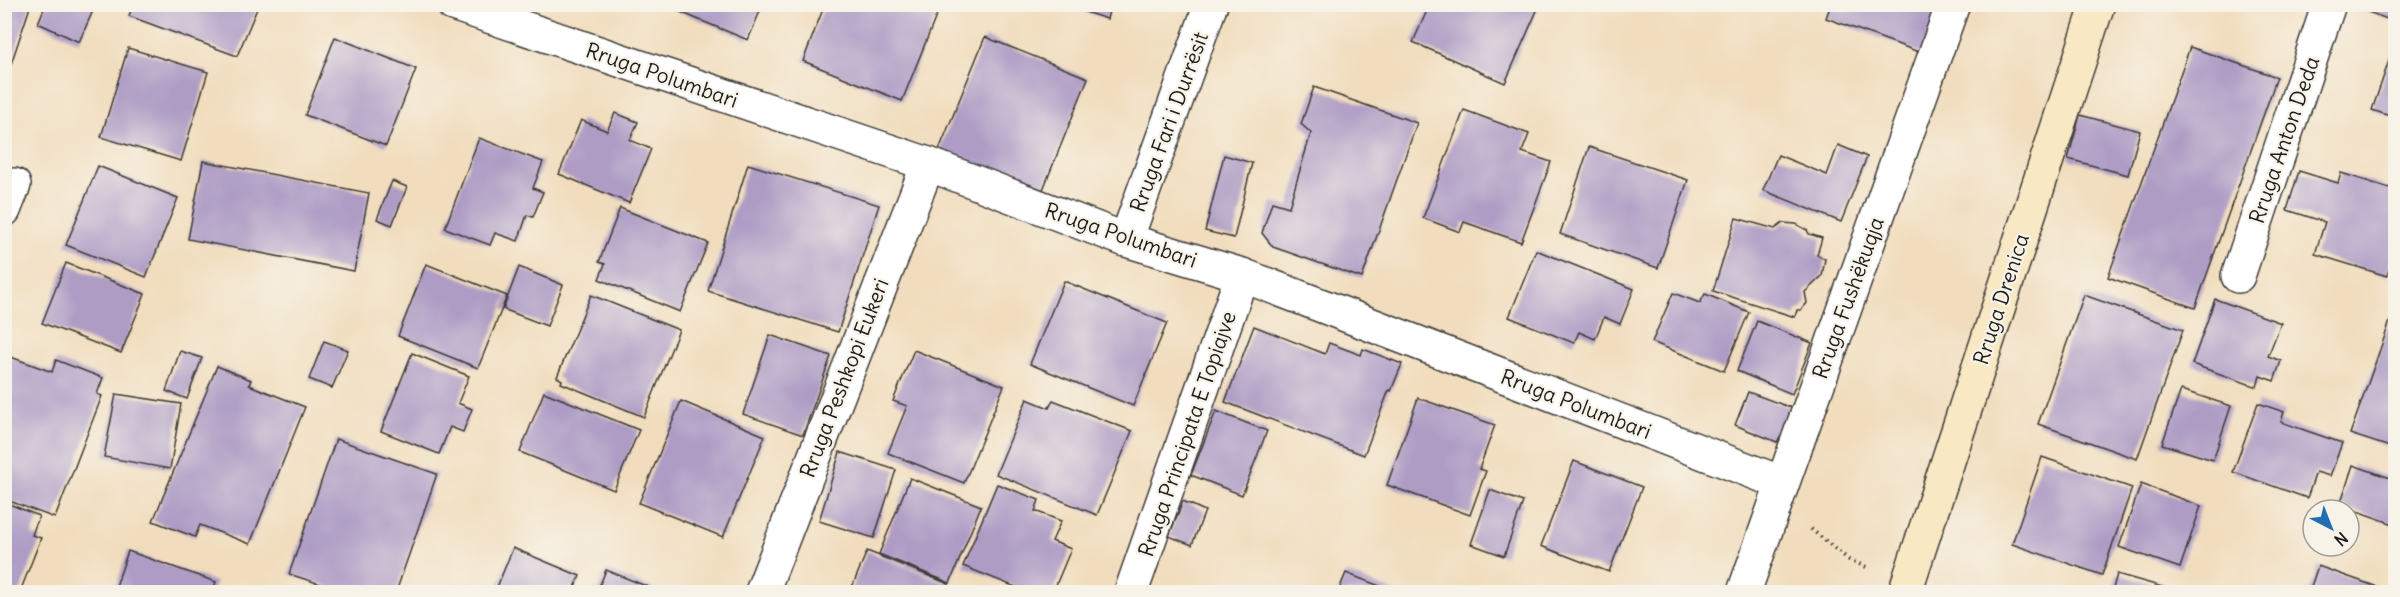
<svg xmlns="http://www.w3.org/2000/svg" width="2400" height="597" viewBox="0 0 2400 597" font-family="Delius,sans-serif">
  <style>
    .building { fill: #ae9cc5 }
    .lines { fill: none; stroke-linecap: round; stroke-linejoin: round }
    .street-casing { stroke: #3c3934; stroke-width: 36 }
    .secondary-casing { stroke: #3c3934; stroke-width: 36 }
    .path { stroke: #3c3934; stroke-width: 4; stroke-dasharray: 1.5 4.5; stroke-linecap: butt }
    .street { stroke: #fff; stroke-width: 33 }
    .secondary { stroke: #f8e8c3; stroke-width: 33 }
    .labels { text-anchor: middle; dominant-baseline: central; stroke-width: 4.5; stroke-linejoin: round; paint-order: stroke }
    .street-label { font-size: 21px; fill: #1c1c1c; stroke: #f7f3e8 }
  </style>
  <rect width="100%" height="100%" fill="#f7f3e8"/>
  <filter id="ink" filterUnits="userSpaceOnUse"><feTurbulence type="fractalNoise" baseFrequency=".0167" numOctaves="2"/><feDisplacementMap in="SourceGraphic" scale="12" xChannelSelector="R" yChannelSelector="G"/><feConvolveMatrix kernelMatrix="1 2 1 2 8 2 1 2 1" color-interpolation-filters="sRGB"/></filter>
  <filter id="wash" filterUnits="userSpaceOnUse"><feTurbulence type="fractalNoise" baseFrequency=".008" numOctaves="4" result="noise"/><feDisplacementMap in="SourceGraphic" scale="24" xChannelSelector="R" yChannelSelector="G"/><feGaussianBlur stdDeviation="1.35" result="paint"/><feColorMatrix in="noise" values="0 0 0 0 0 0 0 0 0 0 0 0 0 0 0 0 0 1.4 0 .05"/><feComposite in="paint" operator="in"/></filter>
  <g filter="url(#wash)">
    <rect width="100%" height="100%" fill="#f1ddbd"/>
    <g id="blocks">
      <g class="building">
        <polygon points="5,4 31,4 5,82"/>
        <polygon points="46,4 96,4 79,42 38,23"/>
        <polygon points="133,4 259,4 237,56 129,16"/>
        <polygon points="669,4 763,4 748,40 668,7"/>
        <polygon points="825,4 941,4 902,101 803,61"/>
        <polygon points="1060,4 1111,4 1107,19"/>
        <polygon points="1430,4 1540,4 1505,83 1413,42"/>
        <polygon points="1831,4 1944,4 1927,55 1826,18"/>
        <polygon points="2349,4 2396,4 2396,22 2348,5"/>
        <polygon points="335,37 416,69 386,146 305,115"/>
        <polygon points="985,37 1088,78 1042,192 939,150"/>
        <polygon points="2190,47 2277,77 2195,308 2108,277"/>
        <polygon points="128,48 208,72 181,161 101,137"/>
        <polygon points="2392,52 2396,53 2396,118 2372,110"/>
        <polygon points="1314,87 1417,123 1362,278 1273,247 1262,233 1272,202 1289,207 1311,133 1301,124"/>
        <polygon points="1464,110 1529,134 1522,152 1551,162 1521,242 1464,222 1460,232 1423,218"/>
        <polygon points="615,113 638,122 630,140 651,149 629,203 559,174 581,120 607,131"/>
        <polygon points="2080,115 2140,131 2128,175 2068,159"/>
        <polygon points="479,138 543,162 533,188 543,192 533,217 527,215 518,241 495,233 490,245 445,228"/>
        <polygon points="1838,145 1867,157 1841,222 1763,190 1778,155 1827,175"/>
        <polygon points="1589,147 1688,180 1658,268 1560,234"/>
        <polygon points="1224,155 1252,163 1234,238 1205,231"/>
        <polygon points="203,161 369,193 354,271 188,239"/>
        <polygon points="748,164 879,205 838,332 708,291"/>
        <polygon points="98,166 178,198 146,277 66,245"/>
        <polygon points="2299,171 2338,183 2341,173 2396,190 2396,248 2387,276 2315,254 2325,222 2287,210"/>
        <polygon points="392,181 407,187 392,225 377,219"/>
        <polygon points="620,208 708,243 680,312 599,279 605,264 599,262"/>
        <polygon points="1736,218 1775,229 1783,223 1796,224 1807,230 1809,234 1822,238 1817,255 1825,259 1822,276 1805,292 1807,303 1801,310 1797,310 1795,317 1713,291"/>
        <polygon points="1536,250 1634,289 1620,324 1604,317 1595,339 1579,332 1574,343 1509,317"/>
        <polygon points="66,263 145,294 121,353 42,323"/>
        <polygon points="426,264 507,296 478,368 398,336"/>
        <polygon points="519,267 563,285 547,326 503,309"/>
        <polygon points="1064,281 1167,323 1133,406 1030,364"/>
        <polygon points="1673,293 1700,303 1705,294 1749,312 1724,371 1652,342"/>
        <polygon points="591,295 679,330 644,417 561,383 562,380 557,377"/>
        <polygon points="2084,295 2183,330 2137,459 2038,424"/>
        <polygon points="2215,299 2281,323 2268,356 2281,361 2274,381 2260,376 2257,387 2192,364"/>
        <polygon points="2393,313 2396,314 2396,449 2350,434"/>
        <polygon points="1757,321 1812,343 1792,394 1737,371"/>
        <polygon points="1254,326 1325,354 1329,343 1361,355 1363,349 1402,364 1391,391 1389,390 1364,455 1225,402"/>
        <polygon points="770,335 831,356 803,435 743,414"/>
        <polygon points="324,341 348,350 332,388 309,379"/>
        <polygon points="914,350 1004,386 964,483 888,453 907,406 893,401"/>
        <polygon points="180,351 202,358 187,399 166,391"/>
        <polygon points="412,353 469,376 458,403 472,409 463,432 450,427 439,454 381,431"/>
        <polygon points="8,356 52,372 56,360 103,378 97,394 102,396 55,518 4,499 4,365"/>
        <polygon points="217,366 251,380 249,385 305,407 250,544 200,525 195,537 153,521"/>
        <polygon points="2181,390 2231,406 2213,460 2162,444"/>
        <polygon points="544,392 639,430 614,490 520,452"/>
        <polygon points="1748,392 1800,411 1777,442 1735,425"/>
        <polygon points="116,394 181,404 170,469 104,457"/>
        <polygon points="1418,398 1495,425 1479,469 1486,471 1470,515 1387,485"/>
        <polygon points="1027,399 1049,408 1053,400 1132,431 1097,515 996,474"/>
        <polygon points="681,401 765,436 723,537 639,503"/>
        <polygon points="2258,403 2284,412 2281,422 2342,443 2330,476 2316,472 2307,498 2233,472"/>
        <polygon points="1216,411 1267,431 1242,495 1191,475"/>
        <polygon points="336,439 437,474 396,592 345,592 289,574"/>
        <polygon points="840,452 896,470 874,538 819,521"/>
        <polygon points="2042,457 2132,488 2102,575 2012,544"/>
        <polygon points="1574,461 1642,487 1609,572 1541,546"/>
        <polygon points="2353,465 2396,480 2396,525 2340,505"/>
        <polygon points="910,478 981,506 950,583 879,554"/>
        <polygon points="997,484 1039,500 1035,511 1061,521 1052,541 1071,549 1053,592 1028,592 963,566"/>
        <polygon points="2141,484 2201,506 2180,568 2119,547"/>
        <polygon points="1490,490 1523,502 1504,556 1471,544"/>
        <polygon points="1183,501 1205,511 1192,545 1169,536"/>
        <polygon points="4,502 39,516 32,535 41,538 20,592 4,592"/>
        <polygon points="513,548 580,576 573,592 495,592"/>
        <polygon points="128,551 216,582 212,592 114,592"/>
        <polygon points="867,551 949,584 945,592 850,592"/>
        <polygon points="2318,566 2383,589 2381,592 2309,592"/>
        <polygon points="606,570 661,592 597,592"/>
        <polygon points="1346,573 1395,592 1338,592"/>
        <polygon points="2117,574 2180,592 2112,592"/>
      </g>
    </g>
  </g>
  <g filter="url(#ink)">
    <use href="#blocks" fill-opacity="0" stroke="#3c3934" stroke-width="1.5"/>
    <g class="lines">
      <defs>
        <g id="street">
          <polyline points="453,4 928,164 1126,240 1242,275 1782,483"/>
          <polyline points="4,210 14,185"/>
          <polyline points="1126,240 1211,4"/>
          <polyline points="2238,276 2329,4"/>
          <polyline points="762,592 928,164"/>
          <polyline points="1131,592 1242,275"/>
          <polyline points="1744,592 1953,4"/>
        </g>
        <polyline id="secondary" points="1905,592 2098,4"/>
      </defs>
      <use href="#street" class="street-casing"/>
      <use href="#secondary" class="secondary-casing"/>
      <polyline class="path" points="1811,529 1849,560 1869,568"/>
      <use href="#street" class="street"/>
      <use href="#secondary" class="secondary"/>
    </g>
  </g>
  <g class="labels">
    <g class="street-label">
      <text transform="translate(662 75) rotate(19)">Rruga Polumbari</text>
      <text transform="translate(1169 122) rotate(-70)">Rruga Fari i Durrësit</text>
      <text transform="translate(2284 140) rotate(-71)">Rruga Anton Deda</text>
      <text transform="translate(1121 235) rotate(19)">Rruga Polumbari</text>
      <text transform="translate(1848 298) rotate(-70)">Rruga Fushëkuqja</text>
      <text transform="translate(2001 299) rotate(-72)">Rruga Drenica</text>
      <text transform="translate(844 378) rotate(-69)">Rruga Peshkopi Eukeri</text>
      <text transform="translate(1576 404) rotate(21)">Rruga Polumbari</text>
      <text transform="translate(1187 434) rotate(-71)">Rruga Principata E Topiajve</text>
    </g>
  </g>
  <rect width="2400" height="597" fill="none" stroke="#f7f3e8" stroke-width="24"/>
  <g transform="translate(2331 528) rotate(138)"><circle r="28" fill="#f7f3e8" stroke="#9f9d96" stroke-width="1.5"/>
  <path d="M0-4.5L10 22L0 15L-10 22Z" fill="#1f6fb2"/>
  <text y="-9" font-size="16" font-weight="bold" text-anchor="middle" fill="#1c1c1c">N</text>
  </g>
</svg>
